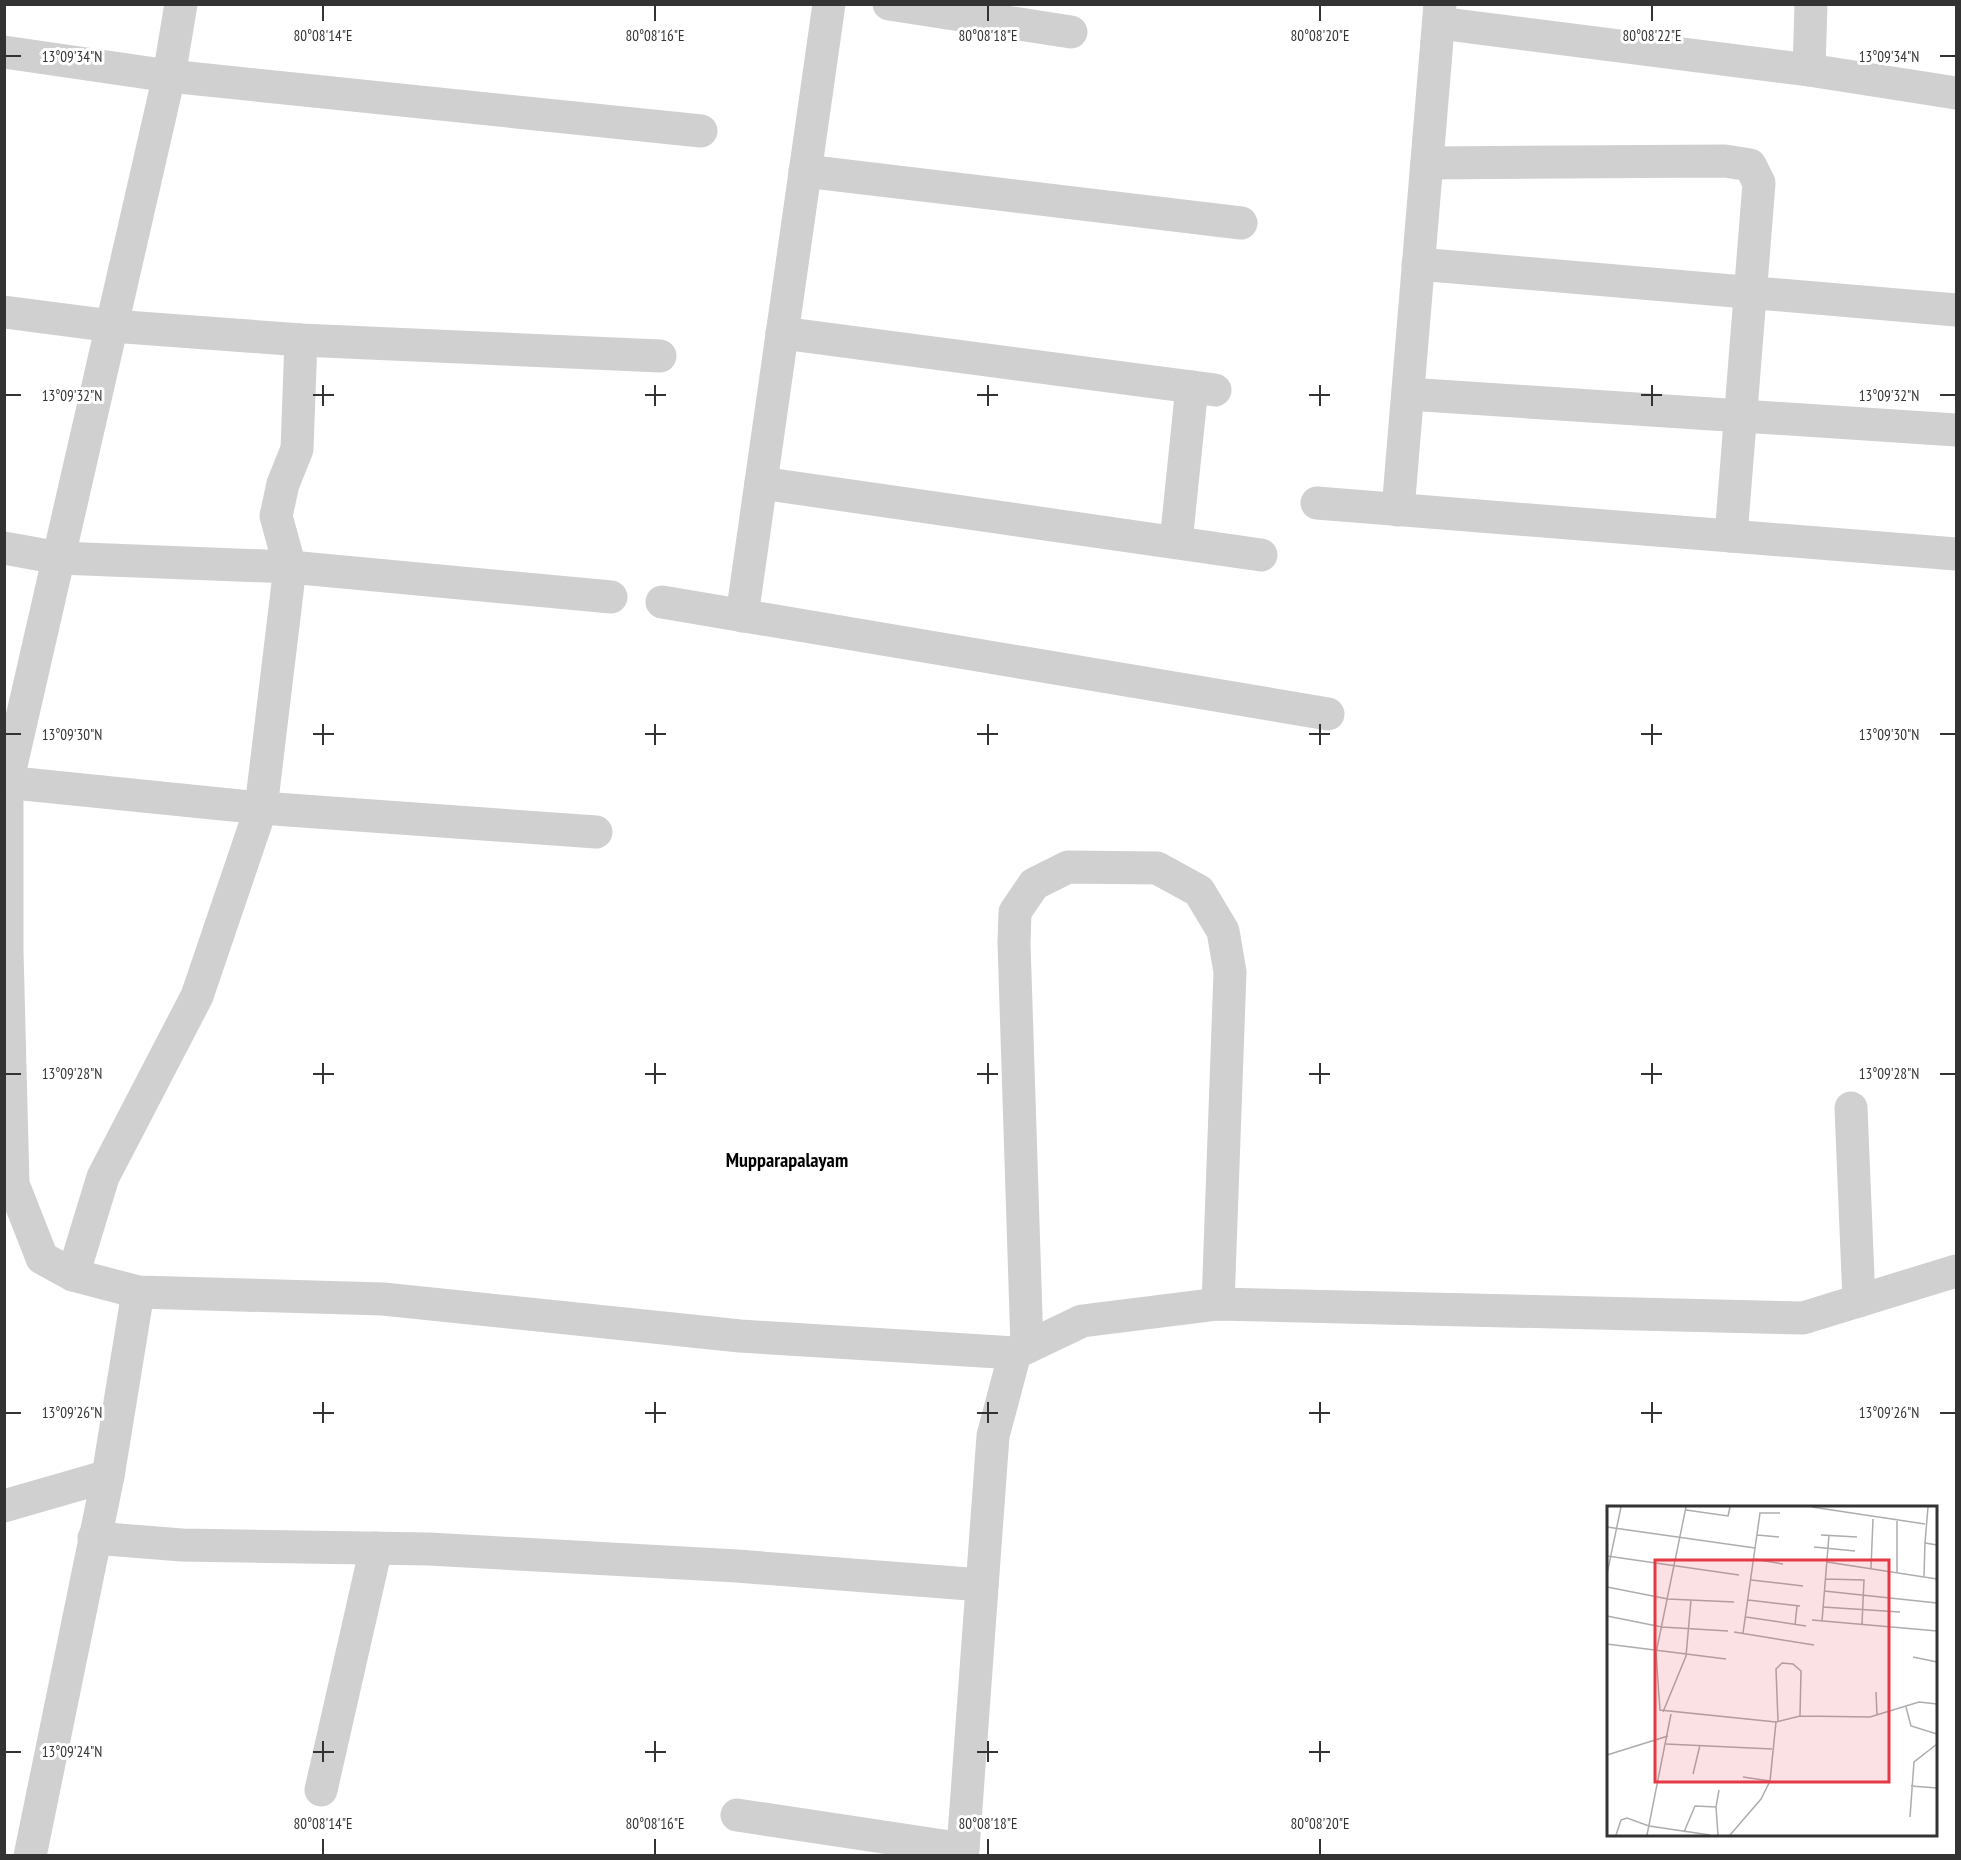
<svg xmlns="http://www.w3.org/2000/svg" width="1961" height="1860" viewBox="0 0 1961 1860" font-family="'PT Sans Narrow',sans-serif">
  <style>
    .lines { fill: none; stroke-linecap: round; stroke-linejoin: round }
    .street { stroke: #d0d0d0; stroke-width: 33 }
    .ticks { fill: none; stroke: #333; stroke-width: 2 }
    .labels { text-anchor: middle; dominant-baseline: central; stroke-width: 6; stroke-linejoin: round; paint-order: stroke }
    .quarter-label { font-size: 20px; font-weight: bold; fill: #000; stroke: #fff }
    .inset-road { fill: none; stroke: #adadad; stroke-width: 1.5 }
    .view { fill: #e63946; fill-opacity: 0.15; stroke: #e63946; stroke-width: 3 }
    .inset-edge { fill: none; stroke: #333; stroke-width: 3 }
    .ticks-label { font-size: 15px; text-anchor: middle; fill: #333; stroke: #fff; stroke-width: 6; stroke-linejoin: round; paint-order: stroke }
  </style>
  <rect width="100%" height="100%" fill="#fff"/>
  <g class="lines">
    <g class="street">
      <polyline points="181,4 169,76 7,783 7,951 13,1184 42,1258 73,1275 138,1292 383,1299 740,1336 1015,1353"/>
      <polyline points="889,4 1071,32"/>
      <polyline points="1439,23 1809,70 1956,93"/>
      <polyline points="4,52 169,76 701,131"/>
      <polyline points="1809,70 1811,4"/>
      <polyline points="1427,163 1725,161 1750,165 1759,183 1731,536"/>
      <polyline points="805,171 1241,223"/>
      <polyline points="1418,264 1956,310"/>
      <polyline points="4,312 112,326 301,340 660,356"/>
      <polyline points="782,333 1215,390"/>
      <polyline points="1408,394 1956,430"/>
      <polyline points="761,483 1261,555"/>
      <polyline points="1317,503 1956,554"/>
      <polyline points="1398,510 1440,4"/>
      <polyline points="1176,542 1192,387"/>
      <polyline points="4,548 59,558 290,567 611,597"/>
      <polyline points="662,602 1328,714"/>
      <polyline points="742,616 829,4"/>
      <polyline points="4,782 261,808 596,832"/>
      <polyline points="1851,1108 1859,1301"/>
      <polyline points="73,1275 103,1177 197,996 261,808 290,567 276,516 283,484 297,449 301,340"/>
      <polyline points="1027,1347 1014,943 1015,912 1034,884 1068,867 1157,868 1199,891 1223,931 1230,972 1218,1304"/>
      <polyline points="4,1506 108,1476"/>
      <polyline points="94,1538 182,1545 429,1549 737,1566 982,1585"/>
      <polyline points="321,1790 376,1548"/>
      <polyline points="737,1815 963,1849"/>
      <polyline points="30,1856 108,1476 138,1292"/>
      <polyline points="960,1856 963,1849 993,1436 1015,1353 1082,1321 1218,1304 1803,1318 1956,1271"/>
    </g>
  </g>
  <path class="ticks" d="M 323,6 L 323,21M 655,6 L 655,21M 988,6 L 988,21M 1320,6 L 1320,21M 1652,6 L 1652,21M 6,56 L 21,56M 1940,56 L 1955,56M 323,385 L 323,406M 655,385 L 655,406M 988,385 L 988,406M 1320,385 L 1320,406M 1652,385 L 1652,406M 6,395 L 21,395M 313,395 L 334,395M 645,395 L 666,395M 977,395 L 998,395M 1309,395 L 1330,395M 1641,395 L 1662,395M 1940,395 L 1955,395M 323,724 L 323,745M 655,724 L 655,745M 988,724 L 988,745M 1320,724 L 1320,745M 1652,724 L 1652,745M 6,734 L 21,734M 313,734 L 334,734M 645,734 L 666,734M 977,734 L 998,734M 1309,734 L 1330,734M 1641,734 L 1662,734M 1940,734 L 1955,734M 323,1063 L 323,1084M 655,1063 L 655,1084M 988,1063 L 988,1084M 1320,1063 L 1320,1084M 1652,1063 L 1652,1084M 6,1074 L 21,1074M 313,1074 L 334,1074M 645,1074 L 666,1074M 977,1074 L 998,1074M 1309,1074 L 1330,1074M 1641,1074 L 1662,1074M 1940,1074 L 1955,1074M 323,1402 L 323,1423M 655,1402 L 655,1423M 988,1402 L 988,1423M 1320,1402 L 1320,1423M 1652,1402 L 1652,1423M 6,1413 L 21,1413M 313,1413 L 334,1413M 645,1413 L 666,1413M 977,1413 L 998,1413M 1309,1413 L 1330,1413M 1641,1413 L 1662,1413M 1940,1413 L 1955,1413M 323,1741 L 323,1762M 655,1741 L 655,1762M 988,1741 L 988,1762M 1320,1741 L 1320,1762M 6,1752 L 21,1752M 313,1752 L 334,1752M 645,1752 L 666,1752M 977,1752 L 998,1752M 1309,1752 L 1330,1752M 323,1839 L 323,1854M 655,1839 L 655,1854M 988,1839 L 988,1854M 1320,1839 L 1320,1854"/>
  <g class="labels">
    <g class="quarter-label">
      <text x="787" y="1160">Mupparapalayam</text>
    </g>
  </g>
  <g transform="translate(1607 1506)">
    <rect width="330" height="330" fill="#fff"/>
    <path class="inset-road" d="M 79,1 L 49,147 L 53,204 L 169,216M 205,1 L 318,18M 79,4 L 121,10 L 123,1M 290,15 L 290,66M 0,21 L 148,42M 150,29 L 172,31M 214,29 L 250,31M 318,37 L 321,1M 207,41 L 248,45M 0,50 L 132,69M 147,53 L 176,58M 220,56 L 330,73M 264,62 L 266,13M 0,68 L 14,1M 317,70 L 318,37 L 330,39M 218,73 L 257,74 L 255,118M 144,74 L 196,80M 0,81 L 61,93 L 127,96M 217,85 L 330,97M 141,94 L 193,100M 216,101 L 293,106M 0,110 L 55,121 L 121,125M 139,111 L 199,120M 205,114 L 330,125M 215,115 L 222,29M 188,119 L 190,100M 127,126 L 207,139M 136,127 L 153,7 L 173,7M 0,138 L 119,153M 306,151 L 330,156M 269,186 L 270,209M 299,201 L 304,220 L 330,228M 56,206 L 79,150 L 84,94M 171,215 L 169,163 L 175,157 L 186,158 L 194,165 L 193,210M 59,238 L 165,243M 0,249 L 61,230M 86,268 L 93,239M 136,271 L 163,275M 304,280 L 330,282M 109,301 L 111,329M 303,311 L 307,256 L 330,238M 77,326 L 88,300 L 109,301 L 112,284M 9,329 L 14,314 L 20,312 L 42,320 L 103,329M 40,329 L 64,208M 123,329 L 154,293 L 163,275 L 169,216 L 193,210 L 263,211 L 312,196 L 330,198"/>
    <path class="view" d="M 48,54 L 282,54 L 282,276 L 48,276 Z"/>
    <rect width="330" height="330" class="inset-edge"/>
  </g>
  <g class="ticks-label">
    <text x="323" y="41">80°08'14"E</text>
    <text x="655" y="41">80°08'16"E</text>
    <text x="988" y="41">80°08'18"E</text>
    <text x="1320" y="41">80°08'20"E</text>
    <text x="1652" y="41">80°08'22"E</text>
    <text x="72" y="62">13°09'34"N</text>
    <text x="1889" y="62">13°09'34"N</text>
    <text x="72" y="401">13°09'32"N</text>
    <text x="1889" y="401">13°09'32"N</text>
    <text x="72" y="740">13°09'30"N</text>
    <text x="1889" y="740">13°09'30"N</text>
    <text x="72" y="1079">13°09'28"N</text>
    <text x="1889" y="1079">13°09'28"N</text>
    <text x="72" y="1418">13°09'26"N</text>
    <text x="1889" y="1418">13°09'26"N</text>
    <text x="72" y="1757">13°09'24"N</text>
    <text x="323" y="1829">80°08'14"E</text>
    <text x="655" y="1829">80°08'16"E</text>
    <text x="988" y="1829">80°08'18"E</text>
    <text x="1320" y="1829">80°08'20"E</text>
  </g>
  <rect width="1961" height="1860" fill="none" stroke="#333333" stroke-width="12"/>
</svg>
